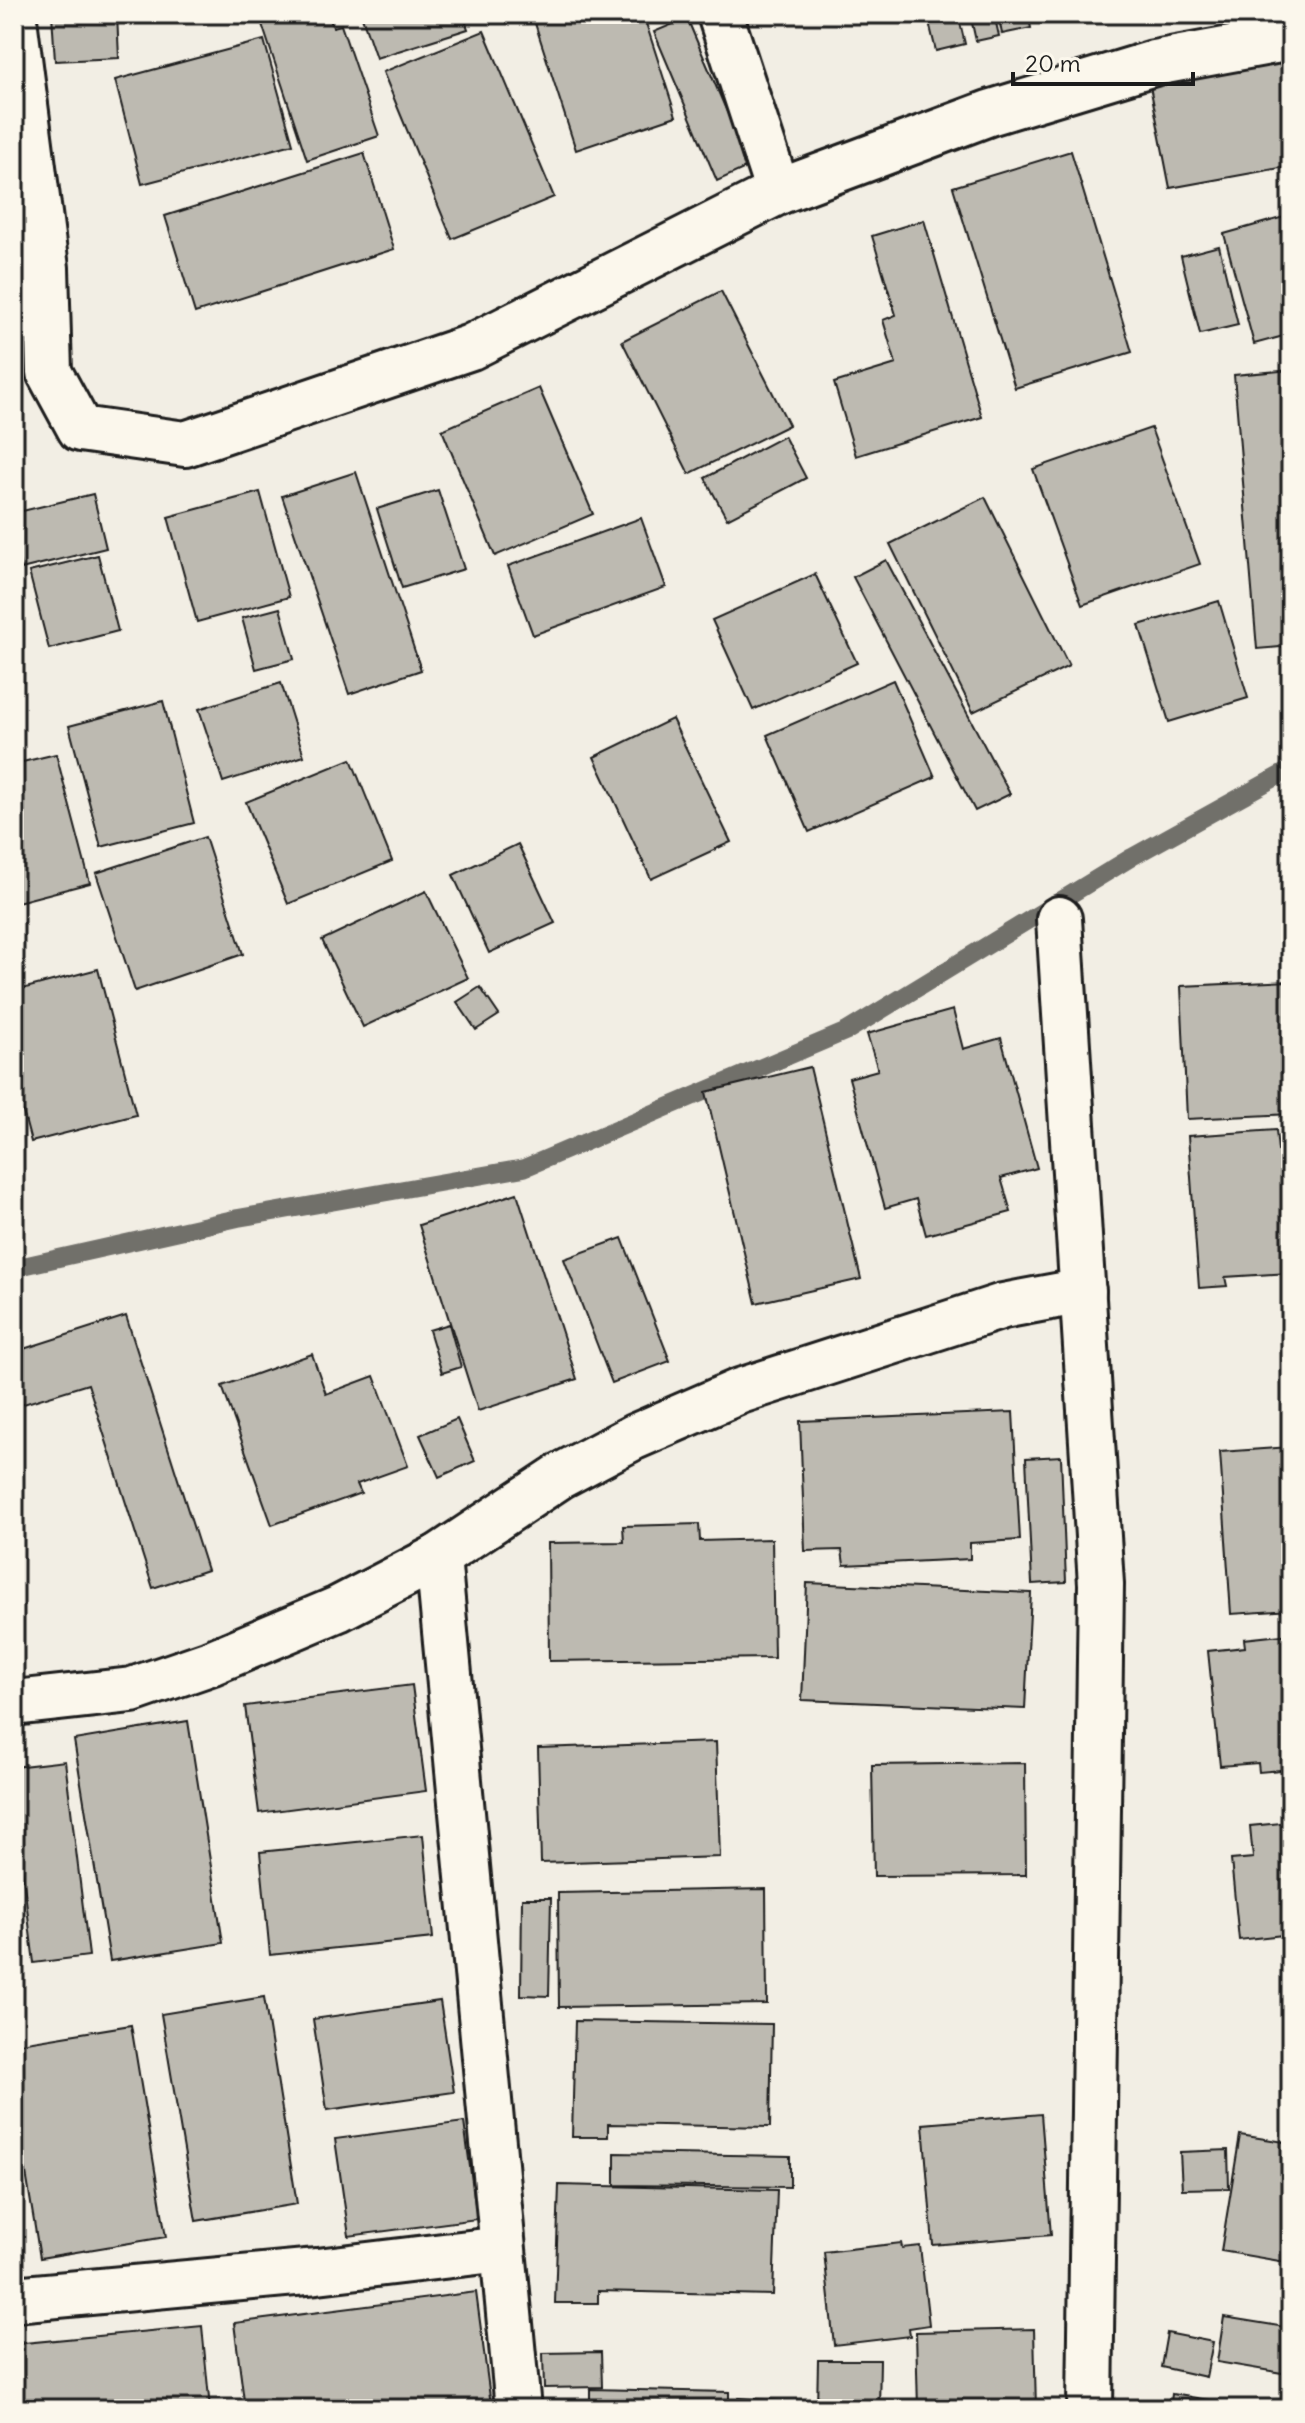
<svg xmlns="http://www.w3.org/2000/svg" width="1305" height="2423" viewBox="0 0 1305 2423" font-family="Delius,sans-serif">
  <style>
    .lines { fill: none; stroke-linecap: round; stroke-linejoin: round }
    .stream { stroke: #716f6b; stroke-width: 18 }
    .building { fill: #bdbab1; stroke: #1c1c1c; stroke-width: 2 }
    .street-casing { stroke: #1c1c1c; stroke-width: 50 }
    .street { stroke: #fbf7ec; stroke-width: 44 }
  </style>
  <rect width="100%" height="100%" fill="#f2eee4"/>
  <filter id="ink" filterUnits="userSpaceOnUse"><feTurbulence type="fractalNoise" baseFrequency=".0125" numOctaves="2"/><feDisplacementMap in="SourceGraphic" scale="16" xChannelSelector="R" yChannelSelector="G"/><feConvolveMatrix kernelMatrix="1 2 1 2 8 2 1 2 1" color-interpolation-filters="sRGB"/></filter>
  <g filter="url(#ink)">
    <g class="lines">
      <polyline class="stream" points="14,1268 238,1218 524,1168 847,1031 1132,857 1291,769"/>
    </g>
    <g class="building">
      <polygon points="52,14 117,14 119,58 55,61"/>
      <polygon points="274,14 328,14 333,27 341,25 379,136 307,160 260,18"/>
      <polygon points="361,14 463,14 468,29 376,58"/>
      <polygon points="532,14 643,14 676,116 576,150"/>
      <polygon points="927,14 958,14 965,44 936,51"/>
      <polygon points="970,14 994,14 999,36 976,41"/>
      <polygon points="998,14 1028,14 1031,28 1002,34"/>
      <polygon points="687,18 750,166 717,181 654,32"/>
      <polygon points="484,31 554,197 452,239 383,72"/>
      <polygon points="264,40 293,144 142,184 115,80"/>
      <polygon points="1291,59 1291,166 1170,188 1150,86"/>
      <polygon points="1071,151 1132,352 1015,388 953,187"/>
      <polygon points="364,153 394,249 195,313 165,216"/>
      <polygon points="1291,215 1291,334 1254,344 1224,234"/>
      <polygon points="924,220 982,417 856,456 834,383 896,364 883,320 896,315 872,236"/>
      <polygon points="1219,246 1238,325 1200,334 1181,256"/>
      <polygon points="721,291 789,425 689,474 622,341"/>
      <polygon points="1291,370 1291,646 1257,649 1234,375"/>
      <polygon points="539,388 593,514 495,556 442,430"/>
      <polygon points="1151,428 1200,564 1082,605 1033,469"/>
      <polygon points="784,436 806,478 727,519 705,478"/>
      <polygon points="356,472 421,670 349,694 282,496"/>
      <polygon points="438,490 464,569 402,588 377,509"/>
      <polygon points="260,492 289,597 197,622 168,517"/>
      <polygon points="93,494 106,548 21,569 14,539 14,513"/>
      <polygon points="985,497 1069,666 973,712 890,544"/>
      <polygon points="641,518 666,587 533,635 508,566"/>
      <polygon points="98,555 118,631 49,649 29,572"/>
      <polygon points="886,560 1010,794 975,811 853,577"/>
      <polygon points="815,574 857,663 753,710 712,620"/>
      <polygon points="1219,601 1248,698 1169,722 1139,625"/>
      <polygon points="280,608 294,659 256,669 242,618"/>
      <polygon points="893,680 935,777 809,832 767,735"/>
      <polygon points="281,683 304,756 223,782 199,709"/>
      <polygon points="163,701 194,823 101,847 69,726"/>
      <polygon points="672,719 731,842 651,879 594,757"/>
      <polygon points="56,754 90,883 14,903 14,764"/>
      <polygon points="351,759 392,861 288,904 246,802"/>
      <polygon points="205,837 243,954 135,991 96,873"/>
      <polygon points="518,844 555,923 489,953 453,875"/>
      <polygon points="426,891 468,978 363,1027 322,940"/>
      <polygon points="98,969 136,1115 31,1142 14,1078 14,991"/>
      <polygon points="1291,981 1291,1114 1187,1119 1181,986"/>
      <polygon points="480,987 499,1015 476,1030 457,1002"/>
      <polygon points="953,1010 963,1049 1001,1038 1037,1168 1001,1178 1011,1212 926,1235 916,1199 885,1208 849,1078 878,1070 867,1034"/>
      <polygon points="810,1067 861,1279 756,1303 706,1092"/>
      <polygon points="1276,1130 1278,1151 1291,1150 1291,1273 1225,1277 1227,1286 1199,1288 1188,1136"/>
      <polygon points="517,1193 577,1379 478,1411 419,1225"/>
      <polygon points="622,1238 670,1361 612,1383 564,1259"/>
      <polygon points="126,1316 207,1570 153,1588 88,1384 14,1407 14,1352"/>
      <polygon points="449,1324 461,1367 442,1373 429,1330"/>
      <polygon points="312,1354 326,1394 374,1376 408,1466 357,1484 361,1493 272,1525 222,1386"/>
      <polygon points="1013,1412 1020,1540 970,1543 970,1559 844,1565 842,1550 805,1551 800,1421"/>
      <polygon points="457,1419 475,1461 439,1477 420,1435"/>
      <polygon points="1291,1447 1291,1610 1231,1614 1220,1452"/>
      <polygon points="1061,1456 1066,1582 1032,1584 1026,1458"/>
      <polygon points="699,1524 700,1541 772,1539 774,1658 549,1661 548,1543 624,1542 623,1526"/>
      <polygon points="807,1583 1031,1593 1025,1709 802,1700"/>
      <polygon points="1291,1634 1291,1769 1259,1772 1258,1763 1220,1766 1208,1651 1245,1647 1244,1639"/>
      <polygon points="412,1685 426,1791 259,1813 245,1706"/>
      <polygon points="188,1721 223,1943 110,1961 74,1740"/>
      <polygon points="716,1742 720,1857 541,1863 538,1748"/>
      <polygon points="65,1761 89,1956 34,1963 14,1805 14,1767"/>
      <polygon points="1025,1763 1026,1875 874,1876 872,1765"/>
      <polygon points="1291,1822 1291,1934 1239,1940 1231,1860 1253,1858 1250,1826"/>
      <polygon points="423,1835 433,1938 270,1955 260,1852"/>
      <polygon points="766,1889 767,2004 559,2007 558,1893"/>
      <polygon points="14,1896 24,1949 14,1951"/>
      <polygon points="522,1898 551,1898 549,1996 521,1995"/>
      <polygon points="264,1997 297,2204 196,2221 161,2014"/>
      <polygon points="440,2001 454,2092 327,2110 313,2019"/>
      <polygon points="575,2021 772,2024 770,2127 608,2124 608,2137 572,2137"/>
      <polygon points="131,2025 166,2237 40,2258 14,2100 14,2044"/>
      <polygon points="1041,2114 1051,2235 933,2245 923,2124"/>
      <polygon points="464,2122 477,2219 349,2236 335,2139"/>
      <polygon points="1240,2135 1291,2143 1291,2263 1221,2251"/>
      <polygon points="1228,2150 1229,2188 1182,2189 1180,2152"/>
      <polygon points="615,2153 790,2156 790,2187 615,2185"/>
      <polygon points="559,2185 777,2190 773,2295 598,2291 598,2303 555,2303"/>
      <polygon points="901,2243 902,2248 920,2246 929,2325 909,2328 910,2336 834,2345 824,2252"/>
      <polygon points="476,2292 491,2405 458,2409 245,2409 234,2323"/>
      <polygon points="1224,2317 1291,2328 1288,2374 1217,2362"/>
      <polygon points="202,2326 210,2409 14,2409 14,2344"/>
      <polygon points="1034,2329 1036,2409 918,2409 916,2332"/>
      <polygon points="1167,2333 1213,2342 1206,2377 1161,2367"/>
      <polygon points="601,2352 602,2387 544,2388 543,2353"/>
      <polygon points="818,2360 880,2360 879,2409 817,2409"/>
      <polygon points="590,2389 729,2392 729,2409 590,2409"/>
      <polygon points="1172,2394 1264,2409 1170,2409"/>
      <polygon points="739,2398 791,2402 791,2409 739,2409"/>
    </g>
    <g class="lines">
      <defs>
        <g id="street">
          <polyline points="720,14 778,192"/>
          <polyline points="14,19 46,268 49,372 80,429 185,444 471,347 778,192 989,113 1154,63 1291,38"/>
          <polyline points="1059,919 1101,1584 1090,2409"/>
          <polyline points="438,1557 518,2409"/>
          <polyline points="14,1703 132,1690 210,1663 338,1609 438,1557 560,1476 634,1437 740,1391 1003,1306 1083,1291"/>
          <polyline points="14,2299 317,2271 502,2249"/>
        </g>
      </defs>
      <use href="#street" class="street-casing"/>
      <use href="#street" class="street"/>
    </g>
  </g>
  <rect width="1305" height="2423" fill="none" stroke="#fbf7ec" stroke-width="48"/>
  <rect x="24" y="24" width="1257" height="2375" fill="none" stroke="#1c1c1c" stroke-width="3" filter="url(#ink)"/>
  <path d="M1013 72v12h180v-12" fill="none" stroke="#1c1c1c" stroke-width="4"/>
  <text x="1025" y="72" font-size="24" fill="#1c1c1c" stroke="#fbf7ec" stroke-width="6" paint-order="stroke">20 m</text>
</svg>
